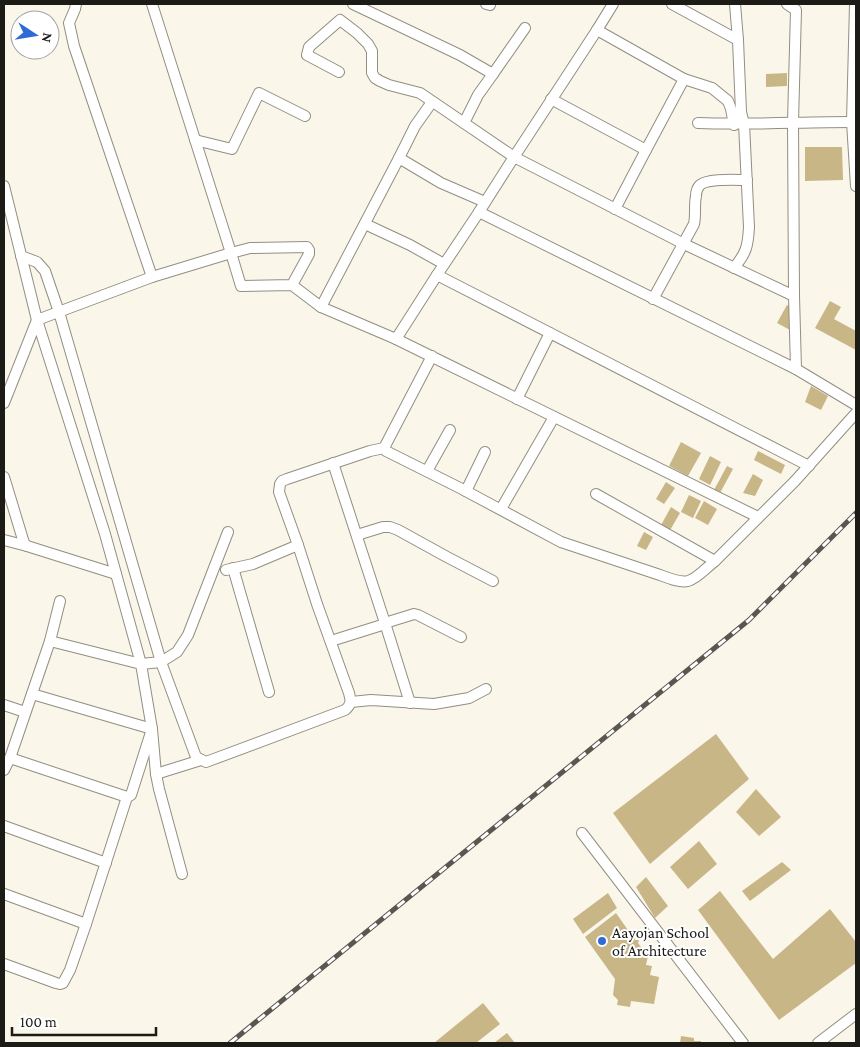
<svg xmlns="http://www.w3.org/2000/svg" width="860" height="1047" viewBox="0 0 860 1047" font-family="'Crimson Pro',serif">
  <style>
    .building { fill: #c8b687 }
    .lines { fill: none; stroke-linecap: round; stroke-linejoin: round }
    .street-casing { stroke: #928e82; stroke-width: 12 }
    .street { stroke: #fff; stroke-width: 10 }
    .rail-casing { stroke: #595750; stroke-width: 5 }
    .rail { stroke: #fff; stroke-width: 3; stroke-dasharray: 9; stroke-linecap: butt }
    .poi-dot { fill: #2e6bd9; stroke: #fff; stroke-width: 2 }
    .labels { text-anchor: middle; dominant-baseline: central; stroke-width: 4; stroke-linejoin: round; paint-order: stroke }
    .poi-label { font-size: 16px; fill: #1c1b16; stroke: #fff; text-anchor: start }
  </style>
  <rect width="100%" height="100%" fill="#fbf6ea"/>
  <g class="building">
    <polygon points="787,73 787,86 766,87 766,74"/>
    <polygon points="805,147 842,147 843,180 805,181"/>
    <polygon points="830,301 841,307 834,319 856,331 856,350 815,328"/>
    <polygon points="787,305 799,311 790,330 777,323"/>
    <polygon points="811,386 828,396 821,410 805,402"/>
    <polygon points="681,442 701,453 688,476 669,466"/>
    <polygon points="758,451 785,465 781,474 754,460"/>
    <polygon points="710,456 721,462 710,485 699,479"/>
    <polygon points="727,466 733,469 720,493 714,490"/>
    <polygon points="753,474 763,480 755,496 743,493"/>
    <polygon points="666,482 675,488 664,504 656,499"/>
    <polygon points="689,495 701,501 693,518 681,512"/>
    <polygon points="704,501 717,509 708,525 695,518"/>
    <polygon points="671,507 680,513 669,532 660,527"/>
    <polygon points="644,532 653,537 646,550 637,546"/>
    <polygon points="716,734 749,779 650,864 613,813"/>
    <polygon points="756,789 781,817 759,836 736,812"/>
    <polygon points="699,841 717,864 688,889 670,867"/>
    <polygon points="782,862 791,870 750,901 742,891"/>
    <polygon points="646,877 668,906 655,918 636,887"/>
    <polygon points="720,891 773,959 830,909 856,942 856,963 779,1020 698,910"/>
    <polygon points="608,893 617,908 583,934 573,919"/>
    <polygon points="616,913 630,933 633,934 633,937 635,937 635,940 639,940 638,943 641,947 640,950 649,951 646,965 652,966 650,975 659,977 654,1004 631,1001 630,1007 617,1005 618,1000 613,995 615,979 585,937"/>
    <polygon points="483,1003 500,1024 476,1043 434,1043"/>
    <polygon points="507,1033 515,1043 494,1043"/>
    <polygon points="681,1036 694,1038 694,1041 701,1041 701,1043 680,1043"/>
  </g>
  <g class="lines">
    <defs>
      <g id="street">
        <polyline points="76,4 75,9 69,23 74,46 152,277"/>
        <polyline points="353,4 460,55 493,74 478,95 464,123 514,157 597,30 613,4"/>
        <polyline points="486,4 490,5"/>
        <polyline points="672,4 738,40"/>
        <polyline points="787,4 796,10 793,122 794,296"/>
        <polyline points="855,4 852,122 856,186"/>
        <polyline points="339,72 307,55 309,47 340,20 357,33 368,44 372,51 372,73 375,78 380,81 389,85 420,93 464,123"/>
        <polyline points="493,74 525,28"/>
        <polyline points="684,79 712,88 728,101 731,109 734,125"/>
        <polyline points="551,99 646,150 684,79 597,30"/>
        <path d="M 698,123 C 749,125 800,122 852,122"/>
        <polyline points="195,140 232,149 259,93 305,116"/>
        <polyline points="399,158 441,183 485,202"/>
        <polyline points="4,186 37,320 152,277 231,253 152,4"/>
        <polyline points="615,209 646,150"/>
        <polyline points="479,212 514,157 684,244 794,296 796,369"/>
        <polyline points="365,224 410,245 444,264"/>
        <path d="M 21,256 L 37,262 L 45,271 L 59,312 L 161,662 L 196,757 L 206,762 L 345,710 C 352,704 351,701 349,693 L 317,604 L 298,545 L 279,492 L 280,484 L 282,481 L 287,479 L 370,451 L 384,448"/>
        <path d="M 734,268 C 746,253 748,247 749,227 L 744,124 L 741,112 L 738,40 L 735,4"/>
        <polyline points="437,275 479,212 796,369 856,405"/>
        <polyline points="292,285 309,254 309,250 307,247 250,248 231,253 241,286 292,285 321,307 396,339"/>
        <path d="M 653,299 L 694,224 C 696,215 694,206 696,196 C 696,193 697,188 700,185 C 708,178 736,180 747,180"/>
        <polyline points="321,307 399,158 415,126 432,102"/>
        <path d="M 432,356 L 384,448 L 386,451 L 462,489 L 561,542 L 660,575 C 668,578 680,583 688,581 C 697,579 708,566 715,561"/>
        <polyline points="517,399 550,333"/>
        <polyline points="4,403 37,320 105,534 141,664 161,662 177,652 188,635 228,532"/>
        <polyline points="427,471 450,430"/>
        <polyline points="4,477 24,543 27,546 116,574"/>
        <polyline points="466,491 485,452"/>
        <polyline points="596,494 715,561 795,481 856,413"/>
        <polyline points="501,509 554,417"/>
        <polyline points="758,517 396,339 437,275 809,466"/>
        <polyline points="357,535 383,527 390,527 398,530 447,557 493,581"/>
        <polyline points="4,540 27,546"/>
        <polyline points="233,568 269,692"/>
        <polyline points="226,570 253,564 298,545"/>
        <polyline points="331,641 382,625 385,623 333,463"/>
        <polyline points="32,694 152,729 156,774 159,789 182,874"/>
        <polyline points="351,702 371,700 434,704 469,698 486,689"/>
        <polyline points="410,703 385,623 414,614 418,615 461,637"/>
        <polyline points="4,705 25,712"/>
        <polyline points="10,758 127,797 131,795 152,729 141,664 50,641"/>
        <polyline points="4,770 10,758 50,641 60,601"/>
        <polyline points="156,774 201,760"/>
        <polyline points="4,826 106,863"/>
        <polyline points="582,833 743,1043"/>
        <polyline points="4,894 86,924"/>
        <polyline points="4,964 56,983 60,984 63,983 70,970 86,924 127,797"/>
        <polyline points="818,1043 856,1014"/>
      </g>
    </defs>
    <use href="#street" class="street-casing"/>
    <use href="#street" class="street"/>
    <defs>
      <polyline id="rail" points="230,1043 749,620 856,513"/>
    </defs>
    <use href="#rail" class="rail-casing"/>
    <use href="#rail" class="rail"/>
  </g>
  <circle class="poi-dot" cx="602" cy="941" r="5"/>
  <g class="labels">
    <g class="poi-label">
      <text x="612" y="932">Aayojan School<tspan x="612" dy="18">of Architecture</tspan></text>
    </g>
  </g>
  <rect width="860" height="1047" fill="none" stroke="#1c1b16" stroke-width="10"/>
  <g transform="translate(35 35) rotate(102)"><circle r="24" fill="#ffffff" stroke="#a4a4a2"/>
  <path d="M0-4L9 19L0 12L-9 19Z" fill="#2e6bd9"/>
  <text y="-8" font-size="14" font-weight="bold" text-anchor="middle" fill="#1c1b16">N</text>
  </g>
  <path d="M12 1027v8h144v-8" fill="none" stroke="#1c1b16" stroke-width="2.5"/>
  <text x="20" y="1027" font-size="15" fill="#1c1b16" stroke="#ffffff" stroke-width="4" paint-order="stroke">100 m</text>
</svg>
